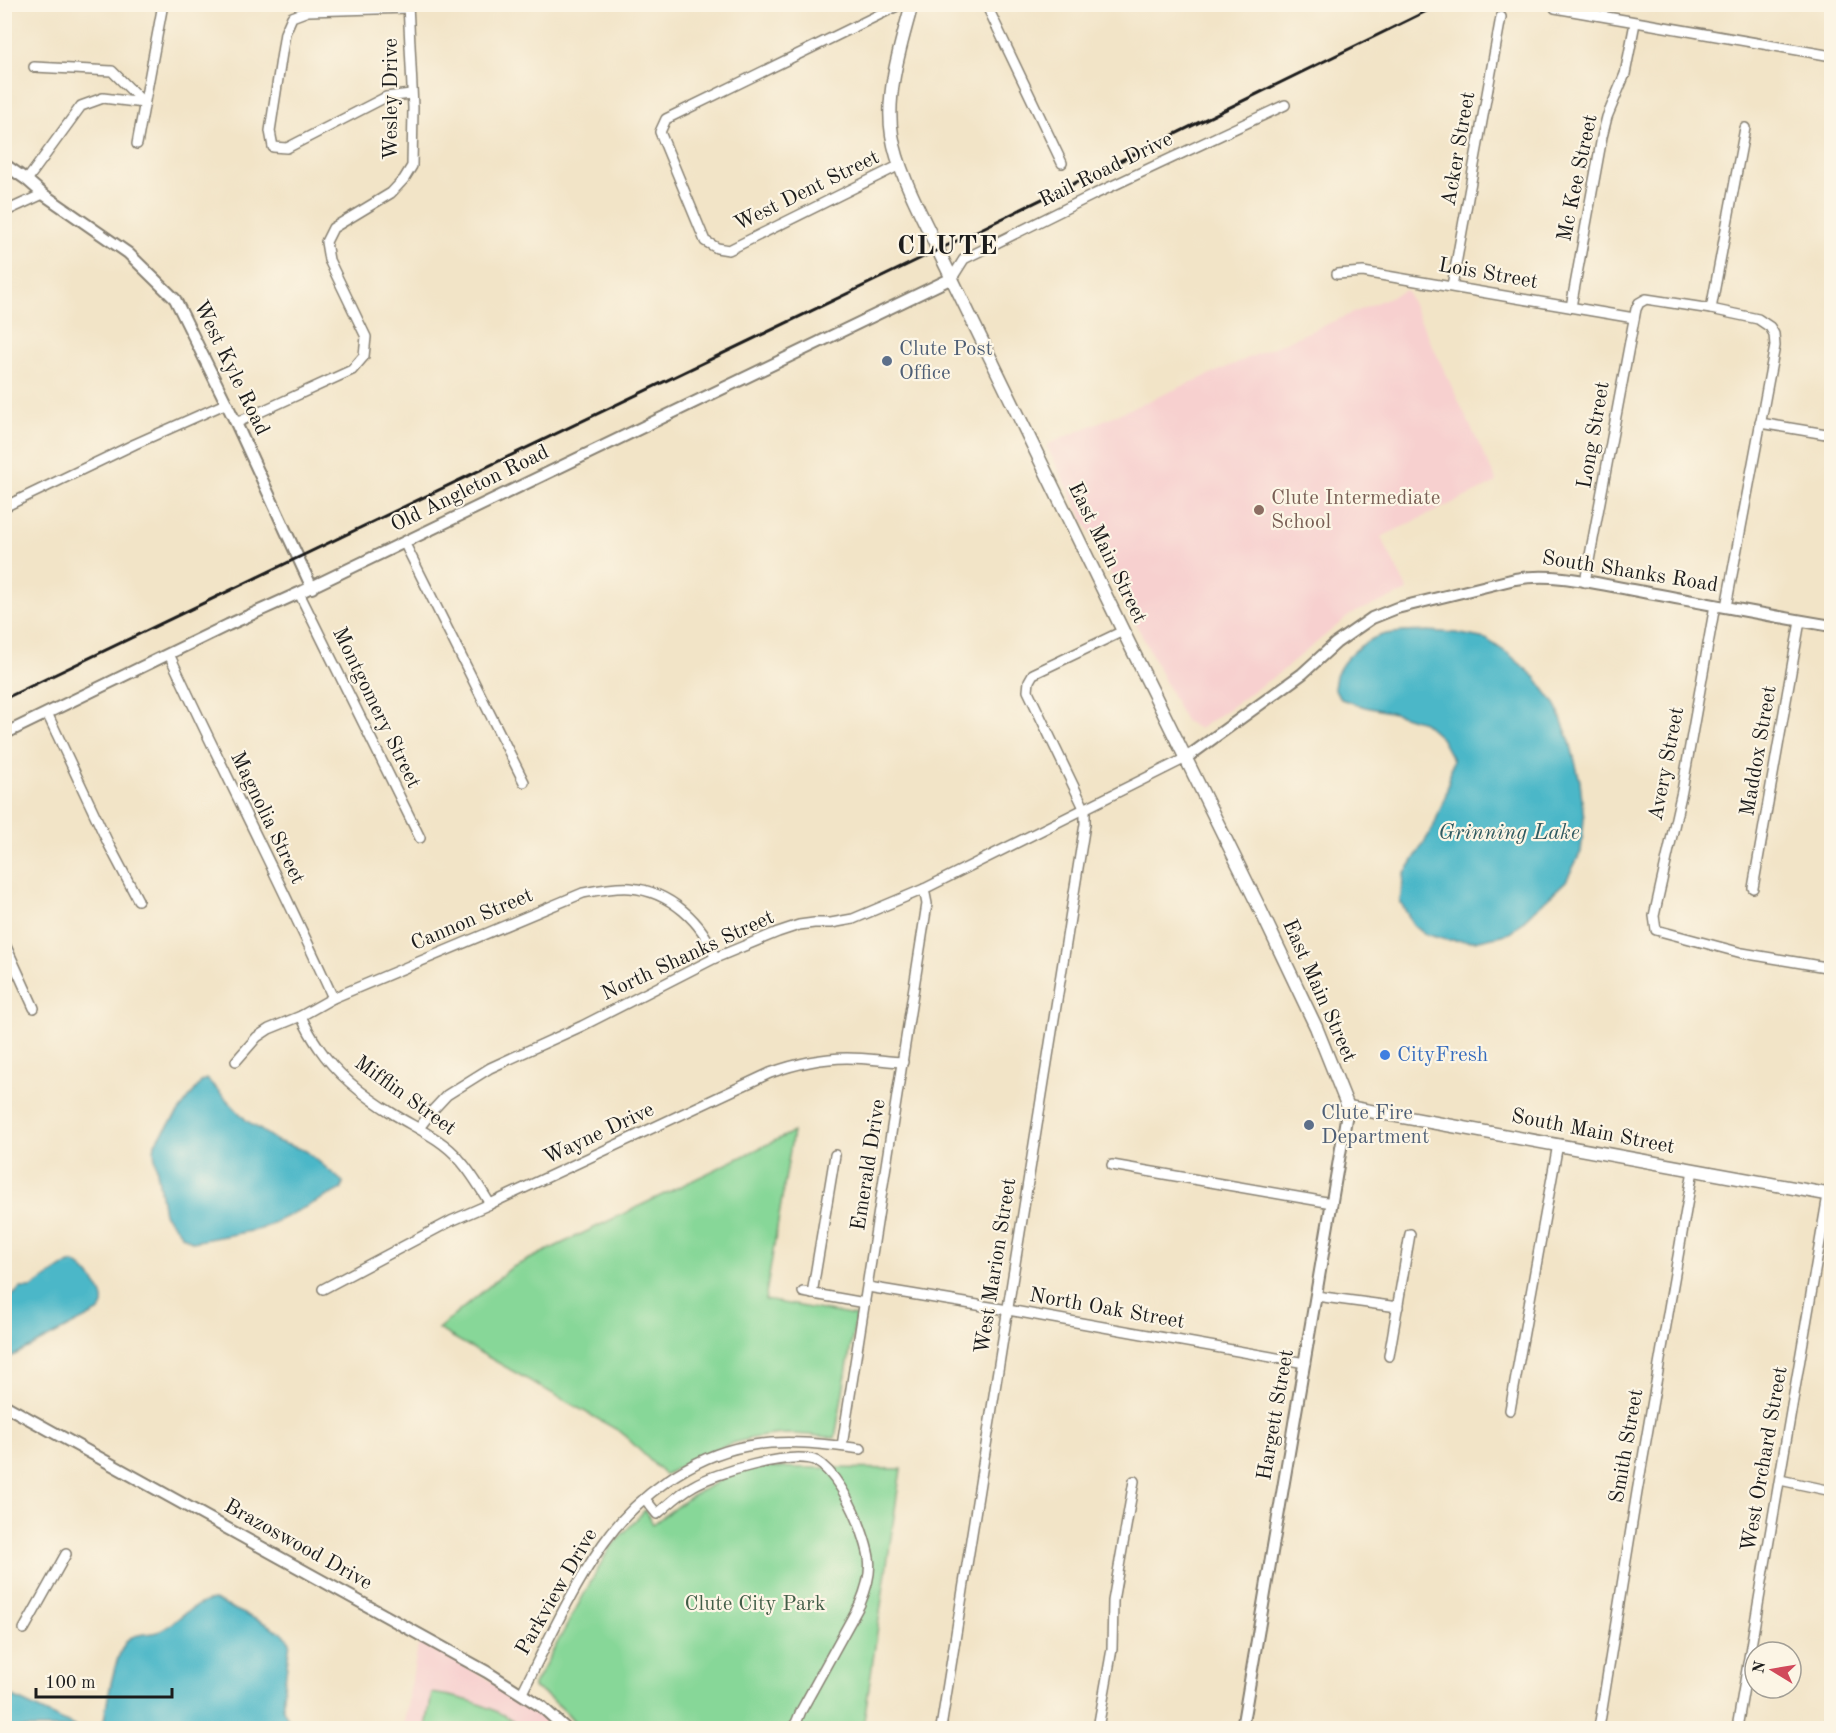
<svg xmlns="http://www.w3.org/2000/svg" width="1836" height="1733" viewBox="0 0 1836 1733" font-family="'Old Standard TT',serif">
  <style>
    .built { fill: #f7d0cf }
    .green { fill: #87d798; stroke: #527a5a; stroke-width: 1.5 }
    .water { fill: #4bb7c8; stroke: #346a72; stroke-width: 1.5 }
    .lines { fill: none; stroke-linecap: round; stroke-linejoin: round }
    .minor-casing { stroke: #878072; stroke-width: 12 }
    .tertiary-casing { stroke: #878072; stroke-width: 14 }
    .secondary-casing { stroke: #878072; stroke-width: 15 }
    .minor { stroke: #fff; stroke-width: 9 }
    .tertiary { stroke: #fff; stroke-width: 10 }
    .secondary { stroke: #fff; stroke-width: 12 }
    .rail { stroke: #1c1c1c; stroke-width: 3 }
    .service-dot { fill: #5c6f8a; stroke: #fcf5e5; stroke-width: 2 }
    .education-dot { fill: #8d6e63; stroke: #fcf5e5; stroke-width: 2 }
    .shop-dot { fill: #3f7fe0; stroke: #fcf5e5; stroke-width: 2 }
    .labels { text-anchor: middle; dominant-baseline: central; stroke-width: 4.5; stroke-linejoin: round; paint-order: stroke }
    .street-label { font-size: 21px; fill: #1c1c1c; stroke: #fcf5e5 }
    .service-label { font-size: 21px; fill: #4e5e75; stroke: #fcf5e5; text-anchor: start }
    .education-label { font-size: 21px; fill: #785e54; stroke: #fcf5e5; text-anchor: start }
    .shop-label { font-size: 21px; fill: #366cbe; stroke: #fcf5e5; text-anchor: start }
    .park-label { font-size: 21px; fill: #415d47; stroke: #fcf5e5 }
    .water-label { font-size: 22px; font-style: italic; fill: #2f5a61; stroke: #fcf5e5 }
    .district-label { font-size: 27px; font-weight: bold; letter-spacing: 1.5px; fill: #1c1c1c; stroke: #fcf5e5 }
  </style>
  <rect width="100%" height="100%" fill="#fcf5e5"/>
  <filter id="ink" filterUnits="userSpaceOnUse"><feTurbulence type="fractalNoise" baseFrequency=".0167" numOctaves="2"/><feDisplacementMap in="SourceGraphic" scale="12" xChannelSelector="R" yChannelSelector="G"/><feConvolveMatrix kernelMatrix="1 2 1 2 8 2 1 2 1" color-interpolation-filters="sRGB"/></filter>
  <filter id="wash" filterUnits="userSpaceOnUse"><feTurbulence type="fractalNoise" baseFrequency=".008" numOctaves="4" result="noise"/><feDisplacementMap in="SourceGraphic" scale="24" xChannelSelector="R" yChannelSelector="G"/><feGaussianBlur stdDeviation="1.35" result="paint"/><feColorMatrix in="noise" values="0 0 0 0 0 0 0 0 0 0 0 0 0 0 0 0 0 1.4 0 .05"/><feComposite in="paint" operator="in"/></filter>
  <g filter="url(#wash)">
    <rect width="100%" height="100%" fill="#f2e4c7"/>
    <g class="built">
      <polygon points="1406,290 1497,482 1381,537 1408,591 1351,614 1282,671 1199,729 1185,721 1046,445"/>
      <polygon points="421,1644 426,1644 486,1678 545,1715 558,1728 403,1728 418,1646"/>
    </g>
    <g class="green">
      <path d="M 793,1132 L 765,1300 L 856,1316 L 835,1438 C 820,1436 804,1434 788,1434 C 743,1435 703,1452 665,1475 L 621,1432 L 438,1329 L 511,1268 Z"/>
      <path d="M 743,1467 L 901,1469 L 863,1728 L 579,1728 C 568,1712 550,1697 533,1687 L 609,1549 L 645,1510 L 653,1524 L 687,1499 Z"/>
      <polygon points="1831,1663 1831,1728 1820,1728"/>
      <path d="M 432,1693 C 465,1698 496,1706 522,1728 L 426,1728 Z"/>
    </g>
    <g class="water">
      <path d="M 1427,631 L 1456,633 L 1486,639 L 1510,655 L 1536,678 L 1556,705 L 1570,742 L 1580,781 L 1584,819 L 1581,852 L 1566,881 L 1510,933 L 1475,941 L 1446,940 L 1425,934 L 1414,926 L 1400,901 L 1404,875 L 1433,828 L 1446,794 L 1453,760 L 1441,738 L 1423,722 L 1394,713 L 1365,707 L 1341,699 L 1334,688 C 1335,684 1335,678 1337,674 C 1343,658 1363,642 1379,636 C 1394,631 1412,632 1427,631 Z"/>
      <polygon points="207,1079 246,1120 277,1141 306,1151 343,1182 342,1189 261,1229 193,1242 182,1235 164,1214 154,1152 155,1143 201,1082"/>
      <path d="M 73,1263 C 83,1265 106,1293 103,1304 C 103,1307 100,1310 98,1312 L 5,1360 L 5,1302 L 21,1288 L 31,1288 L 62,1267 Z"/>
      <path d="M 214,1600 L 266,1624 L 284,1634 L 290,1642 L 283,1696 L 283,1709 L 293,1728 L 107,1728 L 103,1727 C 106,1708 115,1644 132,1637 C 145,1631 153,1637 167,1627 C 181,1617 196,1602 214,1600 Z"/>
      <polygon points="5,1693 78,1728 5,1728"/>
    </g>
  </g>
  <g filter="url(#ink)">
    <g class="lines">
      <defs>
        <g id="minor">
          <polyline points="986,4 1062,163"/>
          <polyline points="409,8 308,11 292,17 285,33 270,131 273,147 287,148 386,97 411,94"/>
          <polyline points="1555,8 1832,56"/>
          <polyline points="34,67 112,71 144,103"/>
          <polyline points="137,144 163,4"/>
          <polyline points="900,165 729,250 717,248 705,241 660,132 666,119 901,4"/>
          <polyline points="27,180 81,106 103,98 144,103"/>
          <polyline points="4,212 43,194"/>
          <polyline points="1337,274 1363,272 1634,318"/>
          <polyline points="952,278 964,259 1095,194 1285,105"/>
          <polyline points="1452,286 1501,17"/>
          <polyline points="1571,307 1602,137 1607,117 1625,74 1635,23"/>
          <polyline points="1711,309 1745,128"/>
          <polyline points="236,423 352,370 364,356 366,337 329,260 326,242 333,228 391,193 404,179 412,166 413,108 408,4"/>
          <polyline points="1760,423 1832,435"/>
          <polyline points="4,507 135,444 227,403"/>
          <polyline points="404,542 524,782"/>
          <polyline points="1585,582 1636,309 1639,303 1646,299 1711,309 1758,319 1770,327 1774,334 1775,346 1726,607"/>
          <polyline points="299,593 420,838"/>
          <polyline points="1715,605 1682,791 1654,916 1656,930 1742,953 1832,968"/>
          <path d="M 169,654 C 222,769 281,882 333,998"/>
          <polyline points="47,713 109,845 138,900"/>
          <polyline points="1753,888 1800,621"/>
          <polyline points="4,942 34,1008"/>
          <path d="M 301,1016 C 306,1027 312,1038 319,1048 C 337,1075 367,1098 395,1115 C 416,1128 442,1139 459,1159 C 471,1172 481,1189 490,1204"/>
          <path d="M 236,1061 L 257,1037 L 269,1029 L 301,1016 L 333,998 L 583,893 C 599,890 614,887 630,888 C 669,891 704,922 715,958"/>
          <polyline points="419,1128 433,1110 447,1095 490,1068 582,1026 715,958 778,932 799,925 814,923 831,923 853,919 924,889 1186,758"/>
          <polyline points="1112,1165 1332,1203"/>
          <polyline points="868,1287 1008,1310 1305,1363"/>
          <path d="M 323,1289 L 451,1221 L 490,1204 L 770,1073 C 795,1064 820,1058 847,1058 C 866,1058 885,1061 903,1062"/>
          <polyline points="803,1292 865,1303"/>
          <polyline points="812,1294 835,1155"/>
          <polyline points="1316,1296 1398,1307"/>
          <polyline points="1389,1356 1410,1234"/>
          <polyline points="1510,1410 1558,1144"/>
          <polyline points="842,1446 927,904 924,889"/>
          <polyline points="1780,1480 1832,1491"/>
          <path d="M 645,1499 L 657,1514 C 668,1505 680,1493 693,1486 C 714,1473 794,1450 816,1461 C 834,1471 850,1502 858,1521 C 871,1555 875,1569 860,1604 L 801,1711 L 794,1728"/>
          <polyline points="24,1629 66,1554"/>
          <path d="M 522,1693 C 547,1643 571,1590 603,1544 C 635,1498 691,1456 747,1446 C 785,1439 824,1444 861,1449"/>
          <polyline points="941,1728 1085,824 1085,810 1028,691 1029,681 1033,674 1123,631"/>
          <polyline points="1098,1728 1112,1649 1113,1601 1134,1481"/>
          <polyline points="1599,1728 1637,1492 1693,1170"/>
          <polyline points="1737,1728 1828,1195"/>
        </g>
        <g id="tertiary">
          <polyline points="4,164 27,180 43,194 128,253 175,299 236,423 312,588"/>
          <polyline points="4,734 228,625 299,593 952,278"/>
          <path d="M 1186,758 L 1302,674 L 1336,643 L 1372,618 L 1397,608 L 1515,579 C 1553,572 1594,583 1633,590 C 1699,602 1765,615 1832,626"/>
          <polyline points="4,1405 487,1672 542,1707 565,1728"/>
          <polyline points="1242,1728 1348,1107"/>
        </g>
        <path id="secondary" d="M 912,4 C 901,44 885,94 892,135 C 898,173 922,215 938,250 L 1123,631 L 1260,909 L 1316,1027 L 1348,1107 L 1832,1195"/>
      </defs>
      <use href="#minor" class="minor-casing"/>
      <use href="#tertiary" class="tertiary-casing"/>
      <use href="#secondary" class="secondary-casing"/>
      <use href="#minor" class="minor"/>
      <use href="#tertiary" class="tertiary"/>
      <use href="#secondary" class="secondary"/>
      <polyline class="rail" points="4,699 938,250 1441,4"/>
    </g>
  </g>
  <g class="service-dot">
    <circle cx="887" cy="361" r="6"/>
    <circle cx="1309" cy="1125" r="6"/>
  </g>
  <circle class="education-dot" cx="1259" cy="510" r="6"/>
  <circle class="shop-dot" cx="1385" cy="1055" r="6"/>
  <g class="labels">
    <g class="street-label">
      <text transform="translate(391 99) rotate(-90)">Wesley Drive</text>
      <text transform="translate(1459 149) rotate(-80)">Acker Street</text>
      <text transform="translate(1106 170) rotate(-26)">Rail Road Drive</text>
      <text transform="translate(1578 178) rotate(-78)">Mc Kee Street</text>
      <text transform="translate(807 191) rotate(-26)">West Dent Street</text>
      <text transform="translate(1488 274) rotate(10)">Lois Street</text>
      <text transform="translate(231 368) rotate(64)">West Kyle Road</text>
      <text transform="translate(1594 435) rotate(-80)">Long Street</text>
      <text transform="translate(470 489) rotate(-26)">Old Angleton Road</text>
      <text transform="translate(1107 553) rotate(64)">East Main Street</text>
      <text transform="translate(1630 572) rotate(9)">South Shanks Road</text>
      <text transform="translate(376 708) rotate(64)">Montgomery Street</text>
      <text transform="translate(1759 751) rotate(-80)">Maddox Street</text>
      <text transform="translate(1667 764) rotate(-79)">Avery Street</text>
      <text transform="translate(267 818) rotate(64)">Magnolia Street</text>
      <text transform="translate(472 920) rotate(-23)">Cannon Street</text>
      <text transform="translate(688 956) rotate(-25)">North Shanks Street</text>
      <text transform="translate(1319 991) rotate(66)">East Main Street</text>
      <text transform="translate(405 1096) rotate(36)">Mifflin Street</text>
      <text transform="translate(1593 1132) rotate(11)">South Main Street</text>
      <text transform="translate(599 1134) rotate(-25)">Wayne Drive</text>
      <text transform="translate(869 1165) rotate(-81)">Emerald Drive</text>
      <text transform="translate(996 1266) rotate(-81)">West Marion Street</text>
      <text transform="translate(1107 1309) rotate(10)">North Oak Street</text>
      <text transform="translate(1276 1415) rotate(-80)">Hargett Street</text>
      <text transform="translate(1627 1446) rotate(-80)">Smith Street</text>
      <text transform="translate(1765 1459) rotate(-80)">West Orchard Street</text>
      <text transform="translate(298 1545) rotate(29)">Brazoswood Drive</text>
      <text transform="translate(557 1592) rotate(-60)">Parkview Drive</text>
    </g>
    <g class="service-label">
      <text x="899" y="349">Clute Post<tspan x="899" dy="24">Office</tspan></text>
      <text x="1321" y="1113">Clute Fire<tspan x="1321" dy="24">Department</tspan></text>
    </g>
    <g class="education-label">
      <text x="1271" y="498">Clute Intermediate<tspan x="1271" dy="24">School</tspan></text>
    </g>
    <g class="shop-label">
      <text x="1397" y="1055">CityFresh</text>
    </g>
    <g class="park-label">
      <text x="755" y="1604">Clute City Park</text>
    </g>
    <g class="water-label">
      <text x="1509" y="833">Grinning Lake</text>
    </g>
    <g class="district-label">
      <text x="948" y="246">CLUTE</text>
    </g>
  </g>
  <rect width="1836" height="1733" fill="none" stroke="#fcf5e5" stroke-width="24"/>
  <g transform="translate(1773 1670) rotate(281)"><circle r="28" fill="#fcf5e5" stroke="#a29e95" stroke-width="1.5"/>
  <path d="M0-4.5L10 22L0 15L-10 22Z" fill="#d1495b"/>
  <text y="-9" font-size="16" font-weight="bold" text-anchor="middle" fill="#1c1c1c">N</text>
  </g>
  <path d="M36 1688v9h136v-9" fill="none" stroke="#1c1c1c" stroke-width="3"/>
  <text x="45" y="1688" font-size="18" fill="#1c1c1c" stroke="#fcf5e5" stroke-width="4.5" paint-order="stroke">100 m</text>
</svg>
